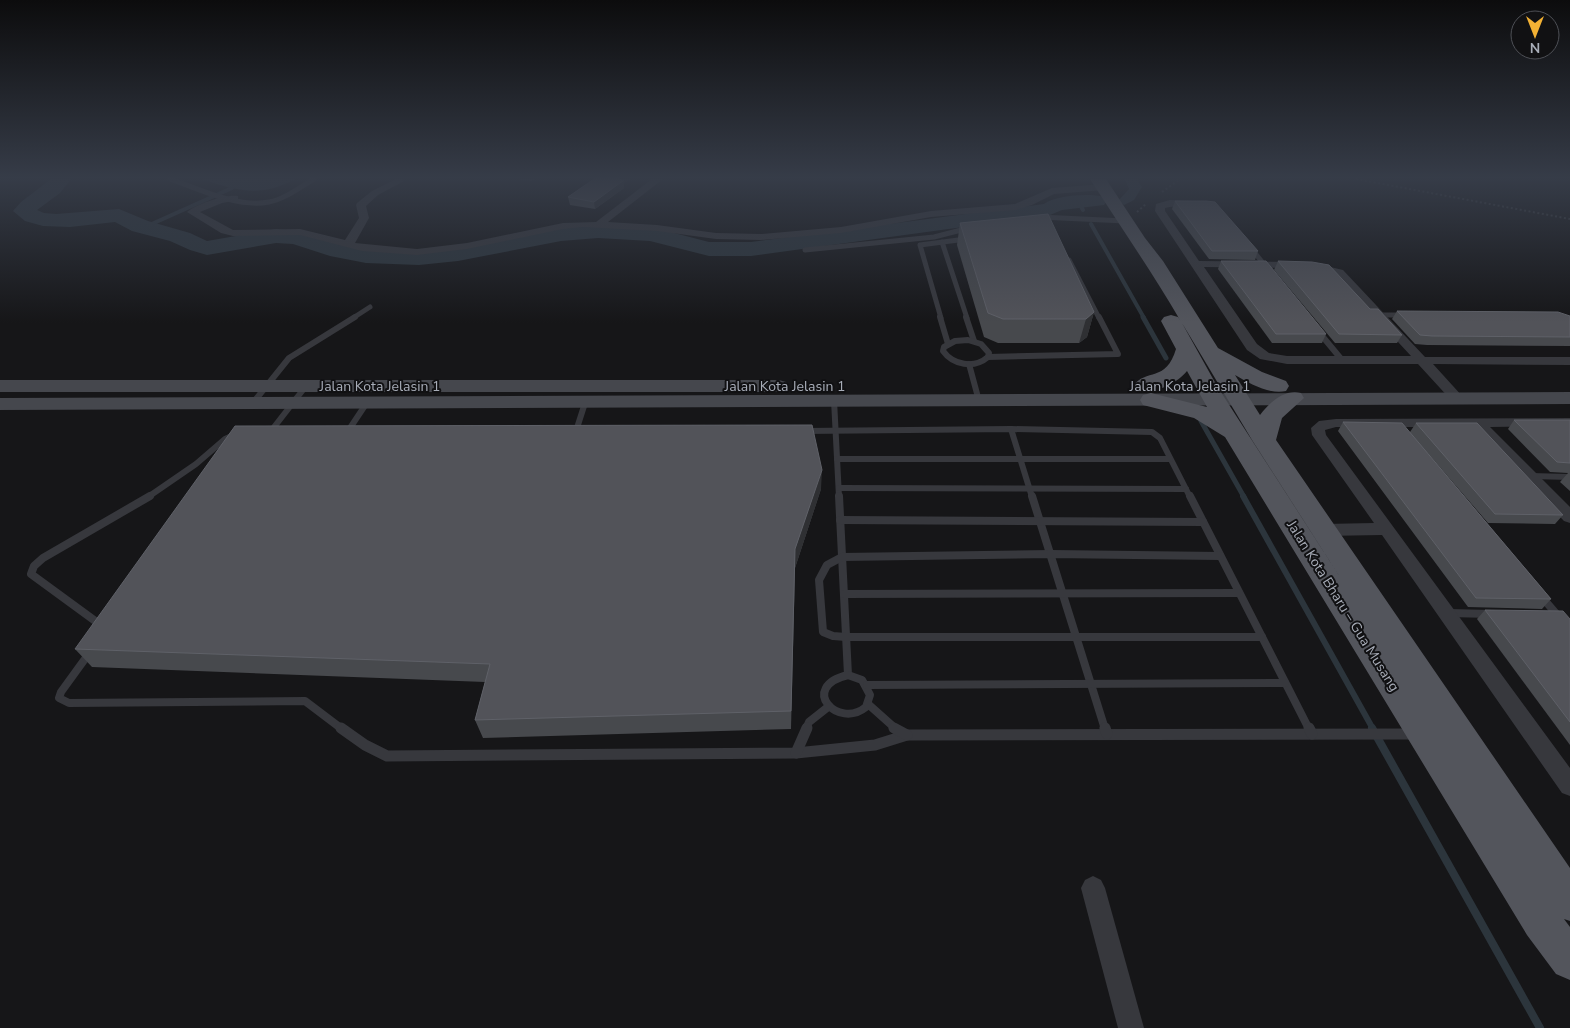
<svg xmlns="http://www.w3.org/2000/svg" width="1570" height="1028" viewBox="0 0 1570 1028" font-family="'Nunito Sans',sans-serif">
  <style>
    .water { fill: #2c353c }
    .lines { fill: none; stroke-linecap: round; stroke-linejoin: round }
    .stream-far3 { stroke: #2c353c; stroke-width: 4 }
    .stream-far2 { stroke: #2c353c; stroke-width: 5 }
    .stream-far1 { stroke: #2c353c; stroke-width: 6 }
    .stream { stroke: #2c353c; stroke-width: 8 }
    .canal { fill: #2c353c; fill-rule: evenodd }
    .river { fill: #2c353c; fill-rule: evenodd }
    .path { stroke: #3d3f44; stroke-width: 2; stroke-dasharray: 2 2.5; stroke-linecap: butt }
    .lane-far3 { stroke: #37383d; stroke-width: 5 }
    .lane-far2 { stroke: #37383d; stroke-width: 6 }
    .lane-far1 { stroke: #37383d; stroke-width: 8 }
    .lane { stroke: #37383d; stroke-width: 11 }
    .street { fill: #37383d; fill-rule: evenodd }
    .secondary { fill: #45474d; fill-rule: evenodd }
    .primary { fill: #53555c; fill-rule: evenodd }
    .wall { fill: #47494d }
    .shaded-wall { fill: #2f3033 }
    .building { fill: #525359; stroke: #5f6168 }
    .labels { text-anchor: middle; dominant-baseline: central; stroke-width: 4; stroke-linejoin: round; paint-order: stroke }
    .street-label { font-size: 14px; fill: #a8adb8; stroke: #111113 }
  </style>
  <rect width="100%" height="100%" fill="#161618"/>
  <path class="water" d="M 202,179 L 295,179 C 260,198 238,191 202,179 Z"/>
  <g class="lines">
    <g class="stream-far3">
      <polyline points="1078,201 1083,210"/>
      <polyline points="1091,224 1144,318"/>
      <polyline points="145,227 232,188"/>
    </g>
    <g class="stream-far2">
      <polyline points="1143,317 1166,358"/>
      <polyline points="1201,421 1244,497"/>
    </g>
    <polyline class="stream-far1" points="1243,496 1373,729"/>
    <polyline class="stream" points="1372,728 1540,1028"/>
    <polygon class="canal" points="1125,179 1137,179 1142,187 1134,200 1124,205 1118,201 1129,189"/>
    <path class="river" d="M 51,179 L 71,179 L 60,193 L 37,210 L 44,213 L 56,214 L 119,209 L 148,221 L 190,233 L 207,241 L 276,229 L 295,231 L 341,245 L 366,249 L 419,251 L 458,247 L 561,227 L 598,224 L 651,227 L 709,242 L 751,242 L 1044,204 C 1056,195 1090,193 1104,197 L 1107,201 L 1104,205 L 1062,210 L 1050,215 L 751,256 L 709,256 L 650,241 L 598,238 L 561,241 L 458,261 L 419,265 L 366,263 L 330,256 L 293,244 L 276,243 L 207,255 L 190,250 L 170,241 L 132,231 L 115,222 L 70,227 L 43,226 L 25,221 L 13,211 L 21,202 Z"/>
    <g class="path">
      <polyline points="1356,179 1570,219"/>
      <polyline points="1162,192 1180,179"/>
      <polyline points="1137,212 1147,203"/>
    </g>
    <g class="lane-far3">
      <path d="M 170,179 C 199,189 237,208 269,202 C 285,199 300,187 314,179"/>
      <polyline points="1040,217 1125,221"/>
      <polyline points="942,242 967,318"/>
      <polyline points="1250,247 1267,268"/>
      <polyline points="805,250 934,237 969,228"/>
      <polyline points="1069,260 1099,318"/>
      <polyline points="1380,315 1403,315"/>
      <polyline points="353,318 370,307"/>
      <polyline points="941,318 920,245 966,239"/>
    </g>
    <g class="lane-far2">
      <polyline points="940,317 948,344"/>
      <polyline points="966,317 974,341"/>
      <polyline points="1318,331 1342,360"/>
      <path d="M 968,340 L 981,344 L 989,353 L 988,357 C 974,369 953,365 943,351 L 944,347 L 955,341 Z"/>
      <polyline points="988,357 1118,354 1099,317"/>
      <polyline points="969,364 979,401"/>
      <polyline points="834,400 839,497"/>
      <polyline points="252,404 289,358 355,317"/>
      <polyline points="1011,429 1032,497"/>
      <polyline points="271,431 306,386"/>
      <polyline points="348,431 366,404"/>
      <polyline points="576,431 585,403"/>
      <polyline points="804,431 1011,429 1152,432 1160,438 1190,497"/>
      <polyline points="837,459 1170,459"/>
      <polyline points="1530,476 1570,477"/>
      <polyline points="839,488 1186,489"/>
      <polyline points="148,497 196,464 225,439 236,434"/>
    </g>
    <g class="lane-far1">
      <polyline points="839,496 848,675"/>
      <polyline points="1032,496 1105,729"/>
      <polyline points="1190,496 1309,729"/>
      <polyline points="840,520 1203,522"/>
      <polyline points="1220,556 1051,554 842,557 827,565 819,580 823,632 833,636 846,637 1262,637"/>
      <polyline points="844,594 1239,593"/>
      <polyline points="1541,596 1570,630"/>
      <polyline points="1448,613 1492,614"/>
      <polyline points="102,629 98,623 31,574 34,566 43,558 150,496"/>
      <polyline points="90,652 61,692 59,698 69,703 305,701 342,729"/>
      <path d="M 848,675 L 862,680 L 870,695 L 866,707 C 838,730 798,687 848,675 Z"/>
      <polyline points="867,685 1285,683"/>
      <polyline points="868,704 896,729"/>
      <polyline points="806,729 809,722 828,707"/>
    </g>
    <g class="lane">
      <polyline points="341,728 365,745 387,756 796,753 875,745 907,735 1414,734"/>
      <polyline points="894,728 907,735"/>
      <polyline points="1105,728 1107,734"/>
      <polyline points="1309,728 1312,734"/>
      <polyline points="796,753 807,728"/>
    </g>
    <g class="street">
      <path d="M 396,179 L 402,179 L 404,181 L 378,195 L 366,206 L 369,218 L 355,243 L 417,249 L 467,243 L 563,223 L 596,222 L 652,179 L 663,179 L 608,222 L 657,225 L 716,233 L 761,234 L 841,227 L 931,211 L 1015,204 L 1052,188 L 1104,184 L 1109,187 L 1104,190 L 1054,194 L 1032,205 L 1016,210 L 931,217 L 841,233 L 761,240 L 716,239 L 657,231 L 583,227 L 563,229 L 467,249 L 417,255 L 362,251 L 300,235 L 233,236 L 221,233 L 187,212 C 196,204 226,194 238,196 L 238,200 L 222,203 L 200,212 L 233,230 L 300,229 L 345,240 L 359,218 L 356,205 L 357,203 L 372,191 Z"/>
      <path d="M 1170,200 L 1194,201 L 1199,204 C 1191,211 1176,204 1165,208 L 1165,211 L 1199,261 L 1309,262 L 1343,270 L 1425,357 L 1570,357 L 1570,365 L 1433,364 L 1463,397 L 1456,401 L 1451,400 L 1418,364 L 1287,364 L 1260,359 L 1247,350 L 1155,211 L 1156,204 ZM 1204,267 L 1309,268 L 1335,274 L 1411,356 L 1287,356 L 1269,353 L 1257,344 Z"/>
      <polygon points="1570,418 1570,426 1490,427 1570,507 1570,523 1564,521 1474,427 1336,427 1325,430 1326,435 1570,768 1570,796 1562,793 1382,535 1324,536 1318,534 1316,530 1318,526 1324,524 1374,523 1312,435 1311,428 1319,421 1336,419"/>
      <polygon points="1093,876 1101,880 1105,888 1144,1028 1118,1028 1081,888 1085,880"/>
    </g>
    <g class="secondary">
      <polygon points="0,380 779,380 786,382 788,386 786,390 779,392 0,392"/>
      <polygon points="1570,392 1570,404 0,410 0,398"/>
    </g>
    <path class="primary" d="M 1090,179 L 1106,179 L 1145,238 L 1163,261 L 1218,348 L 1262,372 L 1286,381 L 1289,386 L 1286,391 C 1269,395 1249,383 1235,375 L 1260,415 C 1270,402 1284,389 1301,393 L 1304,398 L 1282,418 L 1276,440 L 1570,868 L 1570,921 L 1564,919 L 1570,927 L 1570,980 L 1556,974 L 1527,935 L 1225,437 L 1194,418 L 1143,405 L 1140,400 L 1143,395 L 1151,393 L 1207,407 L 1187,371 C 1177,384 1152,395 1136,391 L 1133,386 C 1146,368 1166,383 1176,349 L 1161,321 L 1164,317 L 1171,315 L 1178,317 L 1180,320 C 1152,272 1120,226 1090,179 ZM 1182,323 L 1252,440 L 1347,588 L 1217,386 Z"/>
  </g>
  <g class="wall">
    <polygon points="518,179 535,179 531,181"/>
    <polygon points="594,179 630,179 624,183 624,188 595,209 570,205 568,197"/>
    <polygon points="1175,201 1258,251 1255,260 1209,259 1172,209"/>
    <polygon points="960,223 1094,312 1087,337 1079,343 998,343 984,337 957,245"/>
    <polygon points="1221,261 1326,334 1322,343 1272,343 1218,269"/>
    <polygon points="1278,261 1370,309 1402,335 1397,343 1335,343 1274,270"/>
    <polygon points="1397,311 1570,316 1570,346 1427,345 1415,344 1392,319"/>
    <polygon points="1514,420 1570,420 1570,491 1560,482 1568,473 1550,472 1508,429"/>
    <polygon points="1343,422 1410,432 1416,423 1563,515 1555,524 1488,523 1425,450 1551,599 1542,609 1468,607 1338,431"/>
    <polygon points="821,489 795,568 791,729 483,738 475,720 485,682 92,667 75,649"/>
    <polygon points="1485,610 1570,619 1570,745 1477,619"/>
  </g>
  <g class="shaded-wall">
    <polygon points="619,179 630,179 624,183 624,188 595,209 594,202"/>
    <polygon points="1094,312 1087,337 1079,343 1086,319"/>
    <polygon points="822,470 821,489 795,568 791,729 795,549"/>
  </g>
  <g class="building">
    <polygon points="594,179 619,179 618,179 624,180 594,202 568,197"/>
    <polygon points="1175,201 1206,201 1215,202 1258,251 1212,251"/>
    <polygon points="1048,214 1094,312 1086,319 1003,319 988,313 960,223"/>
    <polygon points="1221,261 1266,261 1326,334 1276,334"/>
    <polygon points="1278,261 1312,262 1329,265 1370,309 1378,309 1402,335 1339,334"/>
    <polygon points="1397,311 1558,312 1570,316 1570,337 1432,336 1420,335"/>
    <polygon points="1514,420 1570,420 1570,463 1557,462"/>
    <polygon points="1343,422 1402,423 1551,599 1476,598"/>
    <polygon points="1416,423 1477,423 1563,515 1495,514"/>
    <polygon points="812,425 822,470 795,549 791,711 475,720 490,664 75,649 235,426"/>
    <polygon points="1485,610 1563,611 1570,619 1570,722"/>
  </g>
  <linearGradient id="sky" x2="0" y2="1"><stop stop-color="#0c0c0d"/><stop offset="0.55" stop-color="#363c48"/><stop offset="1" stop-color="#363c48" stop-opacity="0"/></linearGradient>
  <rect width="1570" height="323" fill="url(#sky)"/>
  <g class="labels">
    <g class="street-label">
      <text x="380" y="386">Jalan Kota Jelasin 1</text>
      <text x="785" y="386">Jalan Kota Jelasin 1</text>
      <text x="1190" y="386">Jalan Kota Jelasin 1</text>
      <text transform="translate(1343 606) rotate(58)">Jalan Kota Bharu – Gua Musang</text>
    </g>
  </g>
  <g transform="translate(1535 35) rotate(180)"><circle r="24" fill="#111113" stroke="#4d4f55"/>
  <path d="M0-4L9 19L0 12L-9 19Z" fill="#f2b134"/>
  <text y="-8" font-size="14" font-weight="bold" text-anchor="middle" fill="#a8adb8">N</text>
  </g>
</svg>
